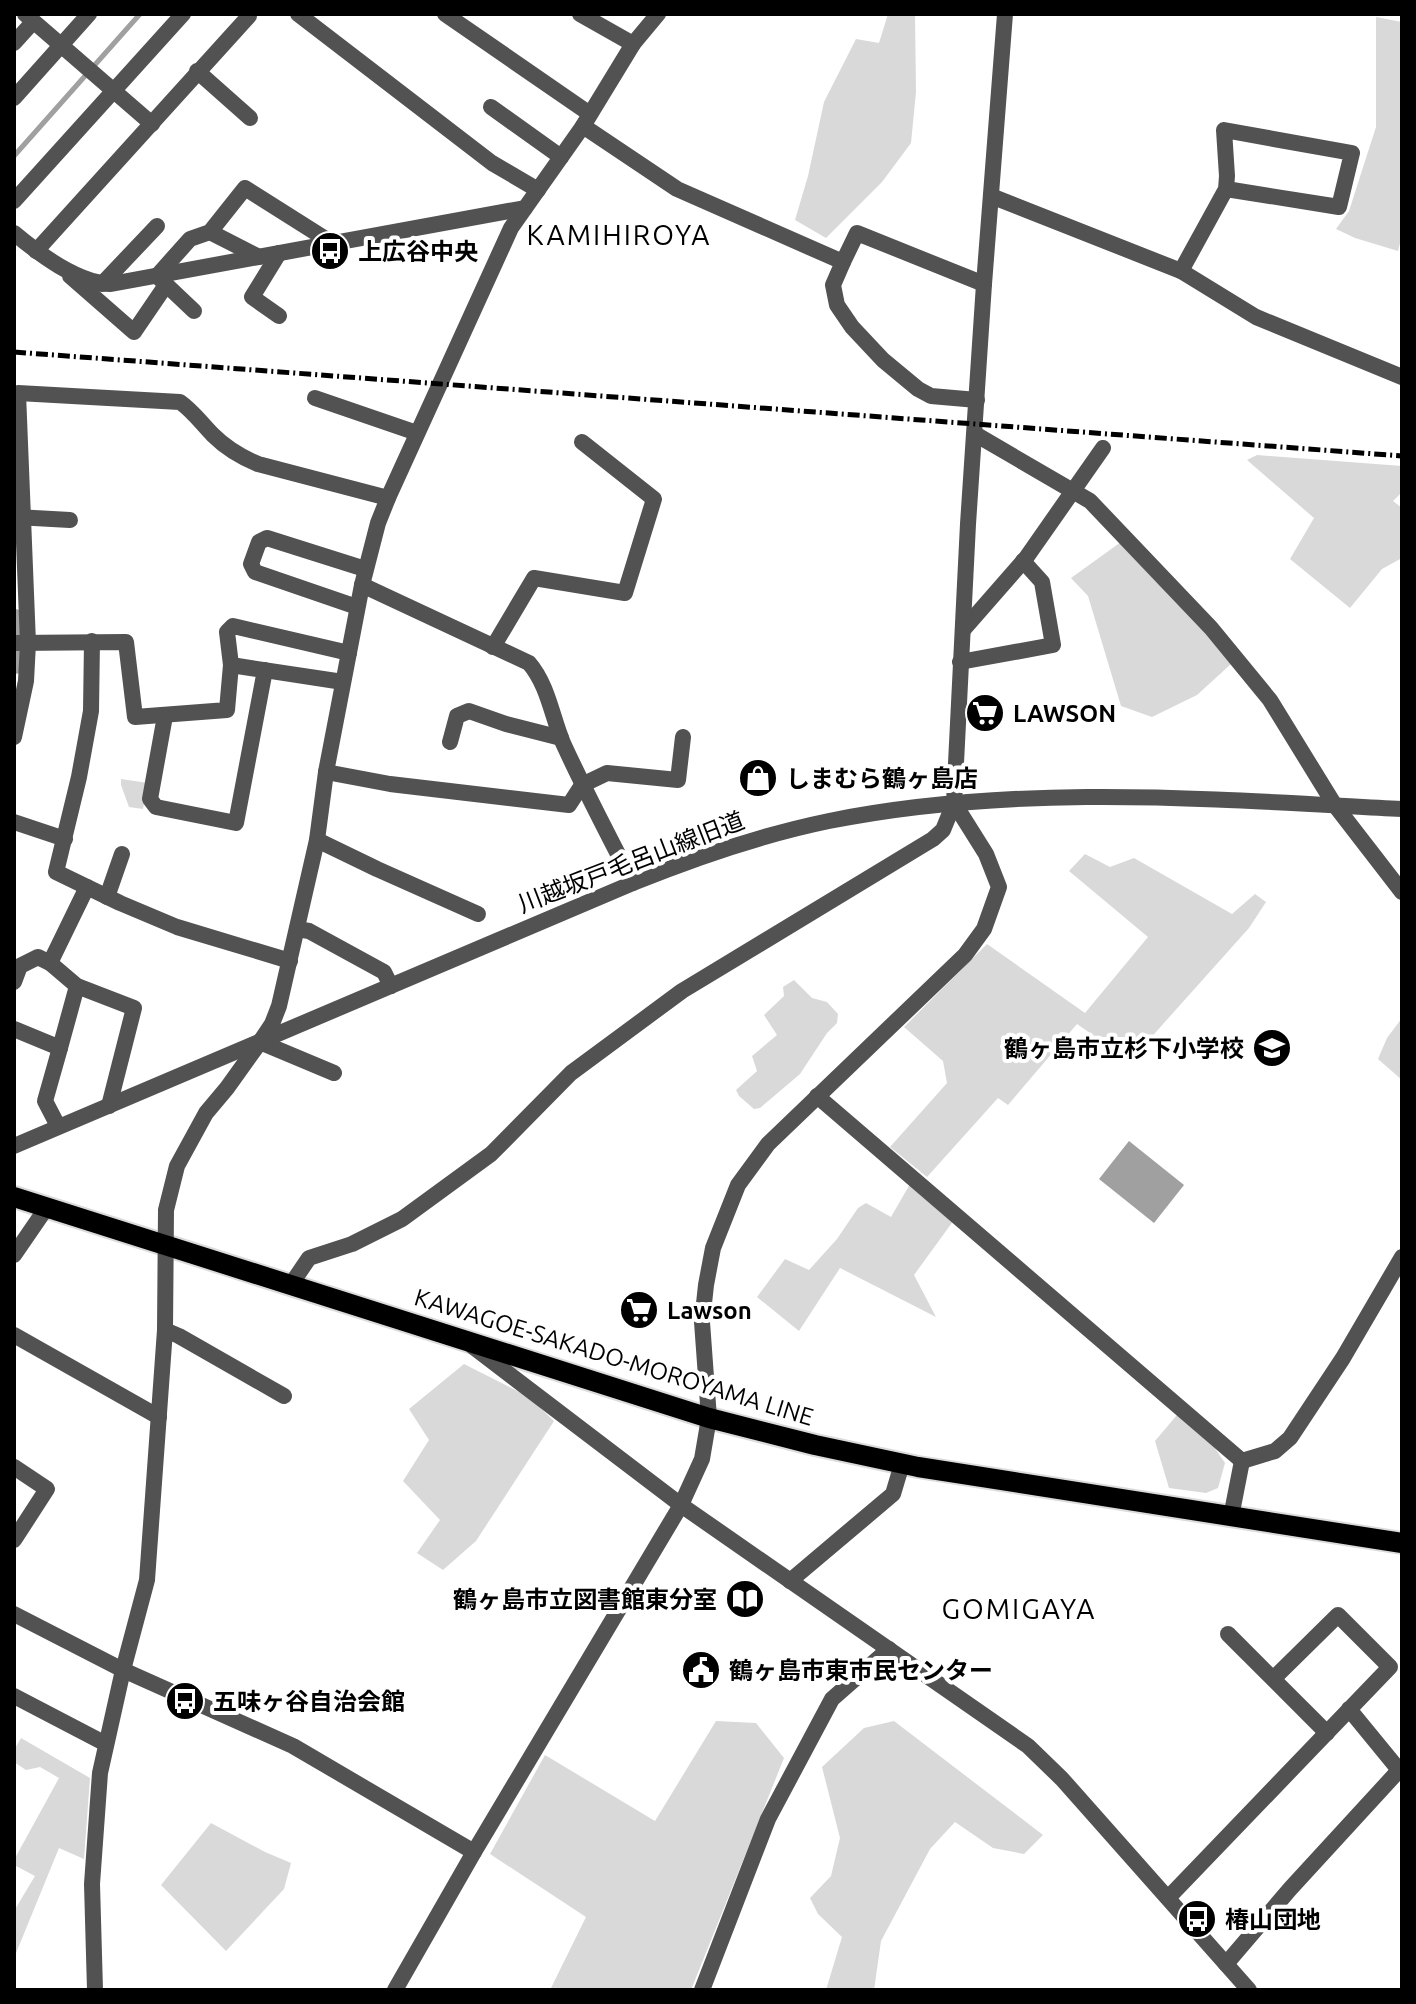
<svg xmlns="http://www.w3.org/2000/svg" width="1416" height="2004" viewBox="0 0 1416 2004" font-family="Ubuntu,'Noto Sans JP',sans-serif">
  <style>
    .green { fill: #d9d9d9 }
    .water { fill: #a0a0a0 }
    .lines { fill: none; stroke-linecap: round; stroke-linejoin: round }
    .stream { stroke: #a0a0a0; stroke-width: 5 }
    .river { stroke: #a0a0a0; stroke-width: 28 }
    .major-casing { stroke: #dbdbdb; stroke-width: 24 }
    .minor { stroke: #525252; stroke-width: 16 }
    .major { stroke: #000; stroke-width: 20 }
    .rail { stroke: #000; stroke-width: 5; stroke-dasharray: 12 4 2 4; stroke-linecap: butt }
    .labels { text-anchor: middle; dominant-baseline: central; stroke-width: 8; stroke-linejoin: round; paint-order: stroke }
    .poi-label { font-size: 24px; font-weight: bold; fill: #000; stroke: #fff; text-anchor: start }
    .street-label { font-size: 24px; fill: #000; stroke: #fff }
    .quarter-label { font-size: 28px; letter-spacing: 2px; fill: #000; stroke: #fff }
  </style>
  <rect width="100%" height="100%" fill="#fff"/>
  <g class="green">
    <polygon points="888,14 915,14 916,92 911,143 882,182 826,238 795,220 808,176 824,102 856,39 879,43"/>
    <polygon points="1376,17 1402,22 1402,235 1398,251 1355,238 1336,229 1349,211 1376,127"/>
    <polygon points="1257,455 1402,466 1402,492 1393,501 1402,508 1402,558 1382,569 1350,608 1290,559 1314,518 1247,460"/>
    <polygon points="1121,542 1212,638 1231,664 1197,695 1152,717 1121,706 1088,596 1071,578"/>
    <polygon points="121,779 148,783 143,809 129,807 121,785"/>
    <polygon points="1085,854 1110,867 1134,858 1232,914 1255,894 1266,902 1249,928 1130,1061 1077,1024 1008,1105 998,1098 927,1177 890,1147 947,1083 943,1061 904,1027 987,944 1085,1013 1148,937 1069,871"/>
    <polygon points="794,980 812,998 827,1002 838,1014 837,1023 827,1033 800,1074 760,1108 754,1109 739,1096 736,1090 757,1071 752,1056 777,1035 764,1015 784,996 783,987"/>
    <polygon points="1402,1018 1402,1080 1378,1059 1387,1038"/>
    <polygon points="910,1184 954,1220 914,1275 936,1317 840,1268 799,1331 757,1297 785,1259 809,1270 837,1239 858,1208 866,1203 891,1217"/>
    <polygon points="464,1364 529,1397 554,1421 476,1541 443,1570 417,1553 440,1520 403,1481 429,1440 409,1409"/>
    <polygon points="1177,1415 1212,1444 1225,1463 1218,1488 1206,1493 1169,1488 1155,1441"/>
    <polygon points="716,1721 756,1723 784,1758 691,1990 550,1990 586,1917 490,1854 545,1755 655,1821"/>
    <polygon points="894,1721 1043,1835 1024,1854 993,1848 955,1822 930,1849 881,1941 874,1990 826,1990 842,1937 818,1914 810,1898 831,1876 840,1838 822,1767 864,1728"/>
    <polygon points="21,1738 90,1778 84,1859 59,1848 14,1958 14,1911 35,1876 14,1865 14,1860 59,1778 40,1767 26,1770 14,1762 14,1750"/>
    <polygon points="211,1823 265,1852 291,1863 284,1889 226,1951 161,1885"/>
  </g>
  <polygon class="water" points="1129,1141 1184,1185 1154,1223 1099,1179"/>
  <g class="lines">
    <polyline class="stream" points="14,156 140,14"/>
    <polyline class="river" points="14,623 14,660"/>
    <defs>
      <polyline id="major" points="14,1197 709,1418 815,1445 918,1467 1402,1543"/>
    </defs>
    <use href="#major" class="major-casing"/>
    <g class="minor">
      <polyline points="25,14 152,124"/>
      <polyline points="298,14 492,163 538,190"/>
      <polyline points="445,14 590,114"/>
      <polyline points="580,14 633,44"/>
      <polyline points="14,43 33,22"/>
      <polyline points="197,71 250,118"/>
      <polyline points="14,98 89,14"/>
      <polyline points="491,107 561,157"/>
      <polyline points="583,126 677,189 843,262 833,285 837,305 852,327 883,360 918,389 931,396 977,400"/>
      <polyline points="991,196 1181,271 1256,317 1402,377"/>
      <polyline points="14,201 183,14"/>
      <polyline points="210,232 259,257"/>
      <path d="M 14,233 C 39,254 77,283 111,284 L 525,208"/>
      <polyline points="36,251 249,16 246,14"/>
      <polyline points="843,262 857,233 984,284"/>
      <polyline points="1181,271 1226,189 1227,176 1224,130 1352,153 1339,207 1226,189"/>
      <polyline points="70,276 134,332 166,285"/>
      <polyline points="102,284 157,226"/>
      <polyline points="194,311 157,276 190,239 210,232 245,188 332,243"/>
      <polyline points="279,316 252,297 279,253"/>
      <polyline points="315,398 417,433"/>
      <polyline points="975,434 1090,501 1211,628 1270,700 1334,804 1402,892"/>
      <polyline points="16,517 70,520"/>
      <path d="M 362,585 L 529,663 C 548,685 552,717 563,743 C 585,791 609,837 633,883"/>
      <polyline points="357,607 255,572 251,564 259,542 267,538 365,569"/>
      <polyline points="963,630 1026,558 1103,448"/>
      <polyline points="92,641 91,711 79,777 56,872 120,903 177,927 290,961"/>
      <polyline points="14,643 126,642 135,717 227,710 231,665 227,632 233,626 349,653"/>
      <polyline points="493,647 534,578 625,593 654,499 582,442"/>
      <polyline points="960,662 1053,645 1042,582 1023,561"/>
      <polyline points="231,665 343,682"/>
      <polyline points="165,716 150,799 156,807 236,823 265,670"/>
      <path d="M 14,737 L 26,681 L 28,643 L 18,393 L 180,402 C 193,411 202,424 213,435 C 227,449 241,457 258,464 L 388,498"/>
      <polyline points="450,742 457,716 469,711 506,724 561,738"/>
      <polyline points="326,772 390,784 569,805 582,785 607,773 678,780 683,737"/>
      <polyline points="954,803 968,524 984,284 1005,14"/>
      <polyline points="14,822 65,839"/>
      <polyline points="317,840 377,869 478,914"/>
      <polyline points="107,897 122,854"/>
      <polyline points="297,929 309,931 384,972 391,986"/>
      <polyline points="50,963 87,887"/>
      <polyline points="14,982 20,966 38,957 50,963 77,986 134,1008 109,1106"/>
      <polyline points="14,1029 60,1048 77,986"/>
      <polyline points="260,1042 334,1073"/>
      <polyline points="817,1096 1242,1461 1231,1517"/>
      <polyline points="58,1126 45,1101 60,1048"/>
      <path d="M 14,1146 L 633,883 C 697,857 761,835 829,821 C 1018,783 1211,799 1402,809"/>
      <polyline points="14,1255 47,1207"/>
      <polyline points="290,1286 309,1258 352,1244 402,1219 491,1154 571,1073 682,991 933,839 943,830 954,803 986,854 999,887 984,929 965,955 768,1144 738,1185 713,1248 706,1285 702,1322 709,1418 702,1459 681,1505 474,1852 395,1990"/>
      <polyline points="165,1330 179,1336 284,1396"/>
      <polyline points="14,1335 159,1417"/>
      <polyline points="472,1346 681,1505 1028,1746 1062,1779 1249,1990"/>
      <polyline points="1242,1461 1275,1451 1290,1438 1343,1358 1402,1257"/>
      <polyline points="14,1467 47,1489 14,1540"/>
      <polyline points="790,1581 893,1494 902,1464"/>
      <polyline points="14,1614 123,1670 293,1746 474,1852"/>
      <polyline points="1228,1634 1327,1733"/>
      <polyline points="14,1696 106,1744"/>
      <polyline points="1349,1709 1399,1770"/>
      <polyline points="1168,1898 1390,1667 1338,1615 1274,1678"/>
      <polyline points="1226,1964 1290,1889 1402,1767"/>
      <polyline points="95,1990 92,1884 100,1773 123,1670 147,1580 165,1330 166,1210 177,1166 206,1113 227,1088 260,1042 272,1024 279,1006 317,840 326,772 362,585 378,523 388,498 511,228 583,126 633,44 658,14"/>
      <polyline points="702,1990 768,1819 832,1699 889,1649"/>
    </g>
    <use href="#major" class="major"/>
    <polyline class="rail" points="14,352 1402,456"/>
  </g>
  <defs>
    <symbol id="bus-disc" viewBox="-11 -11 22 22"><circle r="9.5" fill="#000" stroke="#fff"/><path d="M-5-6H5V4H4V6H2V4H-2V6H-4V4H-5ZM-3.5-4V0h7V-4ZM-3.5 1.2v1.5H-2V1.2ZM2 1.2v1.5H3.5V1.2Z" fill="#fff"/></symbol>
    <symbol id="supermarket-disc" viewBox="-11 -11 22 22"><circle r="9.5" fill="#000" stroke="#fff"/><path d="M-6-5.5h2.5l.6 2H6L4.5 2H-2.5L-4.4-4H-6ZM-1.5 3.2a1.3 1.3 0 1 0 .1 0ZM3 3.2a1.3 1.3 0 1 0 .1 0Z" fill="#fff"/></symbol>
    <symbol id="shop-disc" viewBox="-11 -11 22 22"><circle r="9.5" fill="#000" stroke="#fff"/><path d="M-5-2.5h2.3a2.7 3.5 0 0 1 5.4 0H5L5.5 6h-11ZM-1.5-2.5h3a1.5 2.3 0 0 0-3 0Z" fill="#fff"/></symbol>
    <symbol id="school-disc" viewBox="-11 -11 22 22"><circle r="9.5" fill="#000" stroke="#fff"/><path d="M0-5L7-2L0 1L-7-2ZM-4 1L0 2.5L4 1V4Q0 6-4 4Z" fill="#fff"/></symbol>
    <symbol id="library-disc" viewBox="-11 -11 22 22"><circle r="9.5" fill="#000" stroke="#fff"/><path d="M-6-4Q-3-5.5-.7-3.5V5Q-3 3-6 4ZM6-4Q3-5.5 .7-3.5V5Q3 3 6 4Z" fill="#fff"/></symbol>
    <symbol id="civic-disc" viewBox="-11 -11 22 22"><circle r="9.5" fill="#000" stroke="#fff"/><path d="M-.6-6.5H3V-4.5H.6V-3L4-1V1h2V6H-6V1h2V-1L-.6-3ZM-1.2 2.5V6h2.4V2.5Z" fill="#fff"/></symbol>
  </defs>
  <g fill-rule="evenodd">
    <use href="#bus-disc" x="308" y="229" width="44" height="44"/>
    <use href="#supermarket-disc" x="963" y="691" width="44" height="44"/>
    <use href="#shop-disc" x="736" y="756" width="44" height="44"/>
    <use href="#school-disc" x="1250" y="1026" width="44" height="44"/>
    <use href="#supermarket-disc" x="617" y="1288" width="44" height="44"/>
    <use href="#library-disc" x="723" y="1577" width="44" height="44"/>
    <use href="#civic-disc" x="679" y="1648" width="44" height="44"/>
    <use href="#bus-disc" x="163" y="1679" width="44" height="44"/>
    <use href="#bus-disc" x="1175" y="1897" width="44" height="44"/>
  </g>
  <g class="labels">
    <g class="poi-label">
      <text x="358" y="251">上広谷中央</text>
      <text x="1013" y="713">LAWSON</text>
      <text x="786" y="778">しまむら鶴ヶ島店</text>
      <text x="1244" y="1048" text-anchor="end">鶴ヶ島市立杉下小学校</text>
      <text x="667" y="1310">Lawson</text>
      <text x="717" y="1599" text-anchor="end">鶴ヶ島市立図書館東分室</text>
      <text x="729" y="1670">鶴ヶ島市東市民センター</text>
      <text x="213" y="1701">五味ヶ谷自治会館</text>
      <text x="1225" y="1919">椿山団地</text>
    </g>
    <g class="street-label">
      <text transform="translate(631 862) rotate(-21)">川越坂戸毛呂山線旧道</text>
      <text transform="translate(614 1357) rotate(17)">KAWAGOE-SAKADO-MOROYAMA LINE</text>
    </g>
    <g class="quarter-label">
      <text x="619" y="234">KAMIHIROYA</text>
      <text x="1019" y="1608">GOMIGAYA</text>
    </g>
  </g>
  <rect width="1416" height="2004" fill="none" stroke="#000000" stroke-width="32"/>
</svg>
